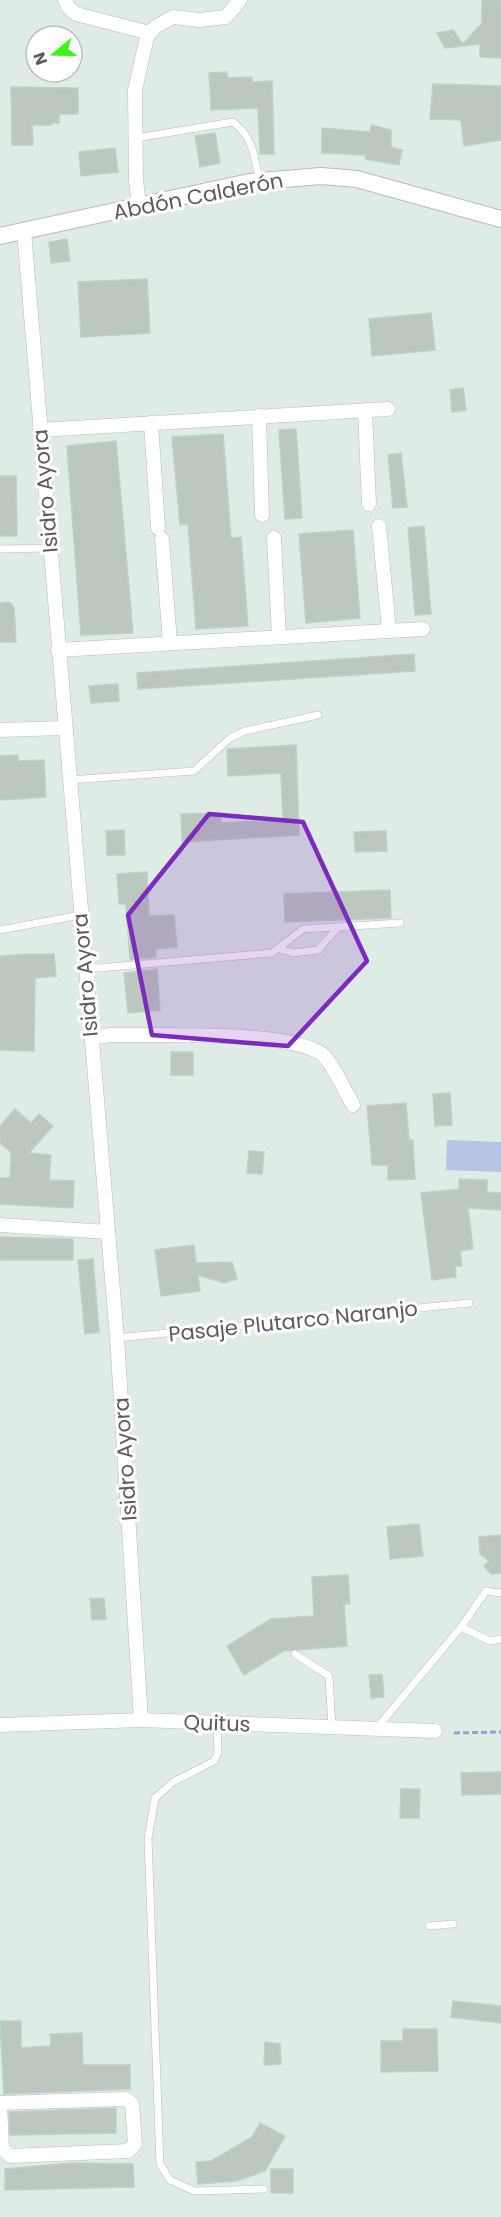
<svg xmlns="http://www.w3.org/2000/svg" width="501" height="2217" viewBox="0 0 501 2217" font-family="Poppins,sans-serif">
  <style>
    .green { fill: #b9c3e6 }
    .building { fill: #bcc7c0; stroke: #bdd1c6; stroke-width: 1.5 }
    .lines { fill: none; stroke-linecap: round; stroke-linejoin: round }
    .service-casing { stroke: #bfb7bc; stroke-width: 8 }
    .minor-casing { stroke: #bfb7bc; stroke-width: 15 }
    .tertiary-casing { stroke: #bfb7bc; stroke-width: 18 }
    .path { stroke: #9d9bd9; stroke-width: 3; stroke-dasharray: 6 3; stroke-linecap: butt }
    .service { stroke: #fff; stroke-width: 7 }
    .minor { stroke: #fff; stroke-width: 14 }
    .tertiary { stroke: #fff; stroke-width: 16 }
    .marked { fill: #7b2cbf; fill-opacity: 0.2; stroke: #7b2cbf; stroke-width: 4.5; stroke-linejoin: round }
    .labels { text-anchor: middle; dominant-baseline: central; stroke-width: 6; stroke-linejoin: round; paint-order: stroke }
    .street-label { font-size: 21px; fill: #61585e; stroke: #fff }
  </style>
  <rect width="100%" height="100%" fill="#dfece6"/>
  <polygon class="green" points="447,1140 501,1142 501,1172 446,1170"/>
  <g class="building">
    <polygon points="482,0 501,0 501,58 480,57 480,44 445,48 437,33 453,30 463,44 482,23"/>
    <polygon points="227,72 227,78 252,77 252,82 272,81 274,154 260,154 258,108 211,110 209,73"/>
    <polygon points="433,84 501,86 501,140 464,146 461,120 430,119"/>
    <polygon points="11,87 78,88 78,114 59,114 59,123 51,123 51,125 32,125 33,145 12,145"/>
    <polygon points="371,125 391,130 391,147 402,150 399,165 365,159 366,155 322,153 322,128 370,132"/>
    <polygon points="215,133 220,163 200,167 195,136"/>
    <polygon points="115,148 118,172 81,176 79,152"/>
    <polygon points="67,239 70,261 51,263 49,242"/>
    <polygon points="147,279 150,333 81,337 78,282"/>
    <polygon points="431,313 435,350 372,356 369,319"/>
    <polygon points="463,388 466,410 452,412 450,390"/>
    <polygon points="296,429 302,518 285,519 279,430"/>
    <polygon points="223,434 231,538 241,537 248,626 196,629 188,524 180,525 172,437"/>
    <polygon points="116,441 133,633 81,635 67,446"/>
    <polygon points="401,453 407,507 393,508 388,455"/>
    <polygon points="0,476 16,476 17,536 0,536"/>
    <polygon points="424,526 431,614 415,615 408,528"/>
    <polygon points="353,530 360,618 306,623 299,534"/>
    <polygon points="10,602 14,608 16,642 0,642 0,603"/>
    <polygon points="414,654 415,671 138,689 137,673"/>
    <polygon points="118,684 119,701 91,703 89,686"/>
    <polygon points="296,745 299,835 182,842 181,814 221,813 221,823 283,820 281,773 228,776 227,749"/>
    <polygon points="18,755 18,761 44,760 46,797 0,800 0,756"/>
    <polygon points="124,830 125,855 107,855 106,831"/>
    <polygon points="386,831 387,851 355,852 354,832"/>
    <polygon points="147,872 149,916 174,915 177,947 156,949 156,957 130,960 126,904 119,904 117,874"/>
    <polygon points="390,890 391,918 285,922 284,894"/>
    <polygon points="31,954 54,954 56,976 35,978 34,1051 0,1050 0,956"/>
    <polygon points="157,969 160,1010 128,1013 124,973"/>
    <rect x="171" y="1052" width="22" height="23"/>
    <polygon points="450,1093 452,1125 435,1126 433,1094"/>
    <polygon points="406,1103 409,1140 413,1140 415,1179 388,1180 388,1165 372,1165 367,1106"/>
    <polygon points="15,1109 31,1123 39,1114 53,1126 29,1153 51,1155 49,1180 74,1181 73,1208 0,1204 0,1178 10,1178 11,1152 0,1143 0,1126"/>
    <polygon points="249,1151 264,1152 262,1174 247,1173"/>
    <polygon points="459,1179 487,1180 487,1192 501,1193 501,1210 468,1208 473,1249 460,1251 462,1266 455,1266 456,1277 432,1280 421,1193 459,1189"/>
    <polygon points="0,1237 73,1239 73,1260 0,1260"/>
    <polygon points="194,1245 196,1263 232,1262 237,1279 224,1283 198,1275 200,1291 161,1296 155,1250"/>
    <polygon points="93,1259 99,1332 85,1334 78,1260"/>
    <polygon points="419,1524 423,1556 390,1559 387,1527"/>
    <polygon points="501,1535 501,1573 491,1574 484,1566 489,1561 480,1554 479,1537"/>
    <polygon points="348,1575 350,1604 344,1604 347,1646 283,1651 244,1675 227,1646 271,1619 314,1616 312,1577"/>
    <polygon points="104,1598 106,1619 92,1620 90,1599"/>
    <polygon points="382,1674 384,1697 371,1698 369,1675"/>
    <polygon points="501,1772 501,1794 462,1795 461,1773"/>
    <polygon points="401,1789 420,1789 419,1818 400,1818"/>
    <polygon points="453,2001 501,2006 501,2023 451,2017"/>
    <polygon points="0,2021 21,2021 21,2048 51,2046 50,2034 82,2033 83,2065 130,2065 130,2089 4,2094"/>
    <polygon points="403,2029 437,2029 438,2071 381,2072 381,2041 403,2041"/>
    <polygon points="265,2042 280,2044 281,2064 264,2065"/>
    <polygon points="116,2108 116,2133 10,2135 9,2112"/>
    <polygon points="260,2123 285,2136 265,2171 236,2181 198,2184 196,2162 211,2161 252,2137"/>
    <polygon points="72,2163 133,2164 134,2187 5,2190 5,2169"/>
    <rect x="271" y="2169" width="22" height="24"/>
  </g>
  <g class="lines">
    <defs>
      <g id="service">
        <path d="M 136,138 L 233,122 C 253,137 255,157 259,181"/>
        <polyline points="0,549 50,548"/>
        <polyline points="69,780 194,771 230,738 245,731 318,715"/>
        <polyline points="0,930 80,915"/>
        <polyline points="280,949 293,953 318,950 338,927"/>
        <polyline points="85,967 99,968 272,953 303,929 400,923"/>
        <polyline points="117,1338 469,1303"/>
        <polyline points="461,1627 490,1641 501,1639"/>
        <polyline points="295,1654 329,1676 332,1727"/>
        <polyline points="217,1723 218,1753 214,1761 173,1782 155,1798 148,1838 160,2164 170,2180 194,2191 264,2189"/>
        <polyline points="376,1729 461,1627 486,1591 501,1593"/>
        <polyline points="429,1926 453,1924"/>
      </g>
      <g id="minor">
        <polyline points="65,0 69,8 76,14 150,33"/>
        <polyline points="139,206 136,180 135,90 147,37 155,27 173,17 199,20 226,17 240,0"/>
        <polyline points="24,231 117,1338 141,1720"/>
        <polyline points="365,410 369,504"/>
        <polyline points="259,416 262,515"/>
        <polyline points="151,423 158,528"/>
        <polyline points="40,430 388,409"/>
        <polyline points="379,526 389,630"/>
        <polyline points="274,538 279,637"/>
        <polyline points="162,539 170,643"/>
        <polyline points="58,650 423,629"/>
        <polyline points="0,730 64,728"/>
        <path d="M 91,1038 L 110,1035 C 156,1036 288,1030 322,1054 C 332,1062 346,1093 353,1105"/>
        <polyline points="0,1225 108,1232"/>
        <polyline points="0,1725 141,1720 435,1731"/>
        <polygon points="126,2099 132,2104 135,2144 128,2151 10,2156 2,2148 0,2103"/>
      </g>
      <polyline id="tertiary" points="0,236 249,182 321,176 357,179 501,219"/>
    </defs>
    <use href="#service" class="service-casing"/>
    <use href="#minor" class="minor-casing"/>
    <use href="#tertiary" class="tertiary-casing"/>
    <polyline class="path" points="454,1733 501,1732"/>
    <use href="#service" class="service"/>
    <use href="#minor" class="minor"/>
    <use href="#tertiary" class="tertiary"/>
  </g>
  <path class="marked" d="M 209,814 L 303,822 L 367,961 L 288,1046 L 152,1035 L 128,915 Z"/>
  <g class="labels">
    <g class="street-label">
      <text transform="translate(198 196) rotate(-11)">Abdón Calderón</text>
      <text transform="translate(45 491) rotate(-95)">Isidro Ayora</text>
      <text transform="translate(85 975) rotate(-95)">Isidro Ayora</text>
      <text transform="translate(293 1321) rotate(-6)">Pasaje Plutarco Naranjo</text>
      <text transform="translate(125 1459) rotate(-94)">Isidro Ayora</text>
      <text transform="translate(217 1723) rotate(2)">Quitus</text>
    </g>
  </g>
  <g transform="translate(54 54) rotate(251)"><circle r="28" fill="#ffffff" stroke="#c0bcbf" stroke-width="1.5"/>
  <path d="M0-4.5L10 22L0 15L-10 22Z" fill="#3cf41d"/>
  <text y="-9" font-size="16" font-weight="bold" text-anchor="middle" fill="#61585e">N</text>
  </g>
</svg>
